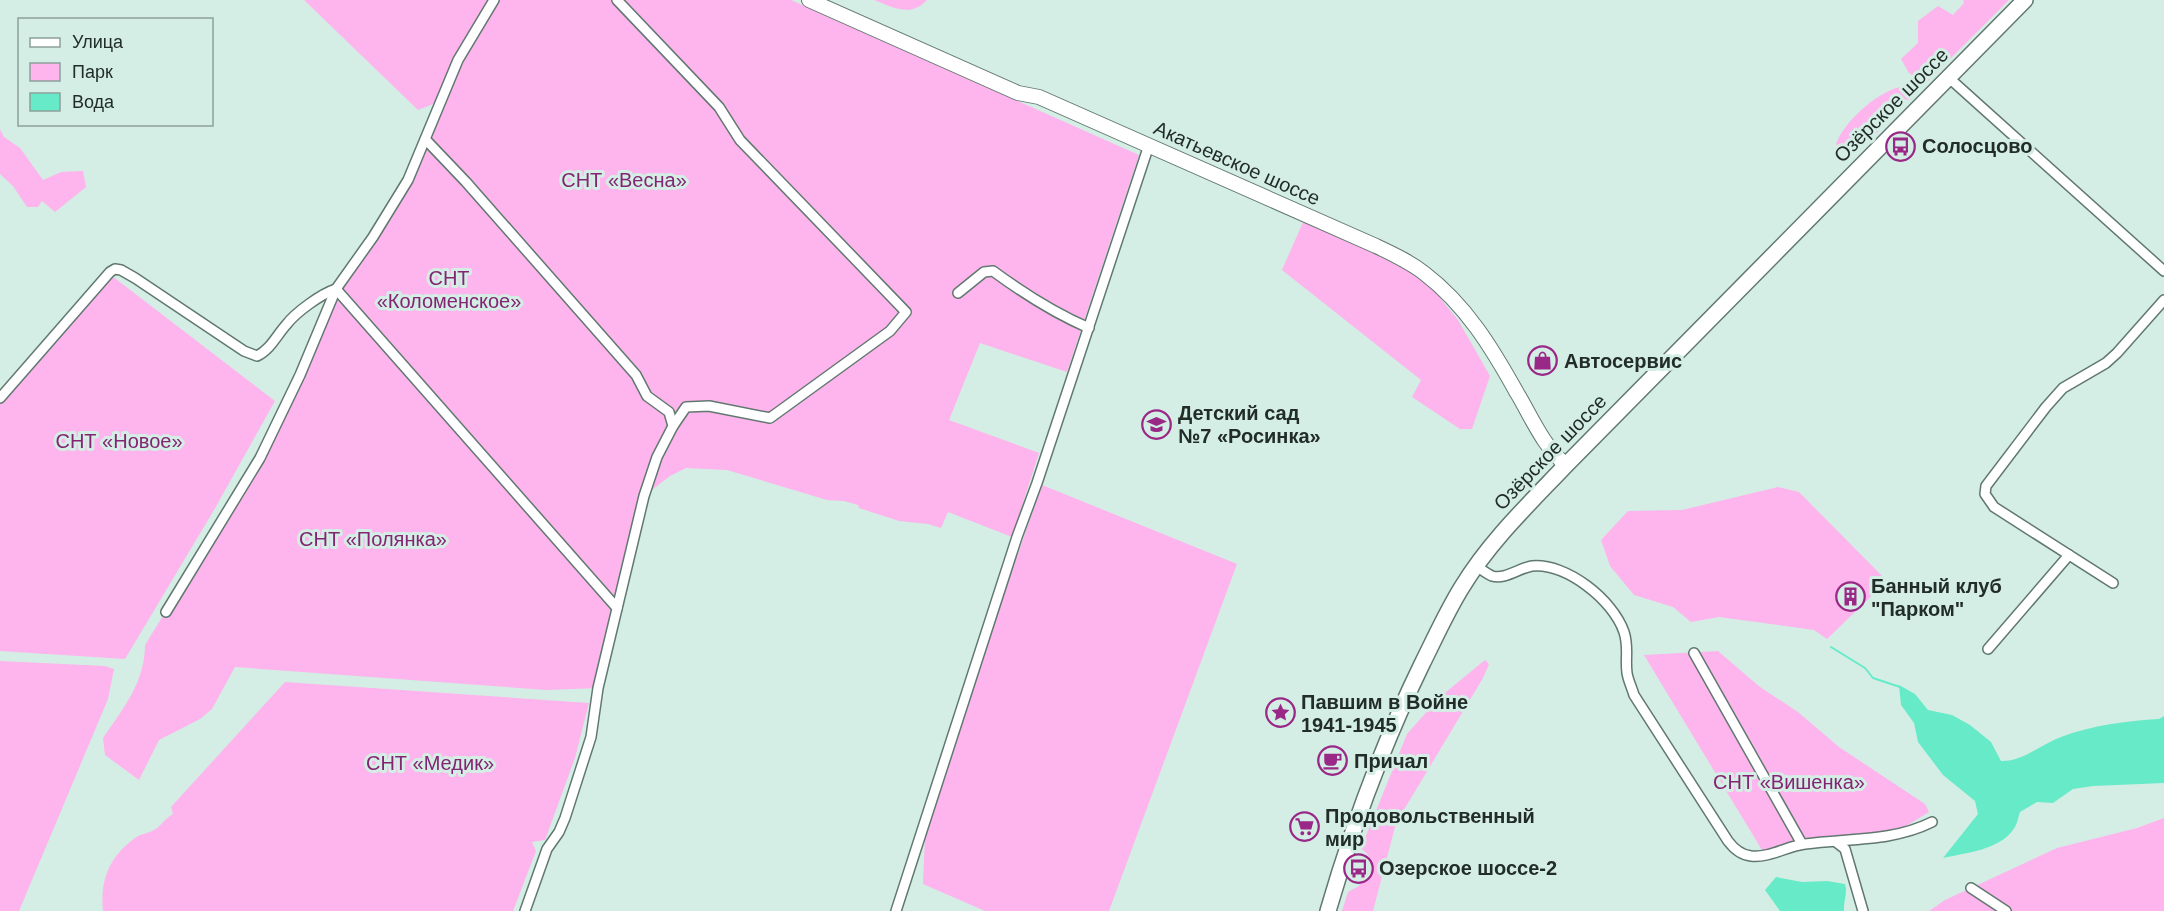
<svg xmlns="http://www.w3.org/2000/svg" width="2164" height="911" viewBox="0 0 2164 911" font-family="Helvetica,sans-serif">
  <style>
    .green { fill: #feb4ec }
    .water { fill: #66eac8 }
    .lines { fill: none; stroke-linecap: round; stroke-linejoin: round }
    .stream { stroke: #66eac8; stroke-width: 2 }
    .minor-casing { stroke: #617870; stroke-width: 12 }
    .secondary-casing { stroke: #617870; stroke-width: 16 }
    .primary-casing { stroke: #617870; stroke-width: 18 }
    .minor { stroke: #fff; stroke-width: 9 }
    .secondary { stroke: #fff; stroke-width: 14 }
    .primary { stroke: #fff; stroke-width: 15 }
    .labels { text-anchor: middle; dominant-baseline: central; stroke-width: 6; stroke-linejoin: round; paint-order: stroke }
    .street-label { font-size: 20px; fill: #222c29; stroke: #d4eee5 }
    .poi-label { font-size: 20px; font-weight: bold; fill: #222c29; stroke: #d4eee5; text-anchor: start }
    .park-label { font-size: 20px; fill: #842573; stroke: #d4eee5 }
  </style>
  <rect width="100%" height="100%" fill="#d4eee5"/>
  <g class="green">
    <path d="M 304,0 L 791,0 L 1139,155 L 1067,372 L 980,343 L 949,420 L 1039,453 L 1012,537 L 948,512 L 941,528 L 928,524 L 899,521 L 859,508 L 858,505 L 844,501 L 827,500 L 727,470 L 686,468 L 670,476 L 644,496 L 598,688 L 546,690 L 235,667 L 212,709 L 200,719 L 159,740 L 139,780 L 105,755 L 103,738 C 123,709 145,682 145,645 L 260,458 L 336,289 L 408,180 L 441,101 L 418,110 Z"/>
    <path d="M 874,0 L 927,0 C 911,18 892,7 874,0 Z"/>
    <polygon points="1963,0 2009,0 1925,84 1909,73 1901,59 1918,43 1918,21 1938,6 1953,15 1964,3"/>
    <path d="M 1905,86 L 1915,94 L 1911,100 L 1901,99 C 1889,107 1892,111 1886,122 C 1878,136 1854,149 1839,151 L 1836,144 C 1845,120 1880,89 1905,86 Z"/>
    <polygon points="0,129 4,137 20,148 43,180 61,172 83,171 86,187 55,212 42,201 38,207 27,207 13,186 0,174"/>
    <polygon points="1304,220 1384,255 1428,283 1458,320 1490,376 1472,429 1460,429 1412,397 1421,380 1282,270"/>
    <polygon points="112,276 275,401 214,510 125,659 0,651 0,402"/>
    <polygon points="1042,485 1237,564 1109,911 985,911 923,884 925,837 967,700"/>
    <polygon points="1778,487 1799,492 1887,581 1827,639 1814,630 1719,617 1691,622 1673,607 1634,595 1610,566 1601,540 1628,511 1682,510"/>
    <polygon points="1718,651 1760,687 1798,712 1839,747 1925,804 1929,812 1898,831 1801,840 1765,855 1644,655"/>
    <polygon points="1485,660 1489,664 1483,678 1396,823 1373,911 1342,911 1348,892 1359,886 1369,856 1361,848 1407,734 1440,697"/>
    <polygon points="0,661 105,666 114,669 108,699 19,911 0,911"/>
    <path d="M 285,682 L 589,703 L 575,758 L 545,840 L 532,842 L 536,851 L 513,911 L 103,911 C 100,880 109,857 135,838 C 140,834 146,834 152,831 C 160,828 165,818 173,814 L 171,807 Z"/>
    <polygon points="2164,818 2164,911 1929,911 1945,900 2057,848 2137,828"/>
  </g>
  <g class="water">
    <path d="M 1899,685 L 1915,694 L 1928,710 L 1952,715 L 1970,725 L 1991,742 L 2001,761 C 2022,762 2042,744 2061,737 C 2093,725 2126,721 2159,719 L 2164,716 L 2164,783 L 2093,786 L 2073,789 L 2053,803 L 2037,802 L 2020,812 C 2018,818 2017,825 2013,830 C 1999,850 1965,853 1943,858 L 1978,814 L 1975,801 L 1943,775 L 1918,742 L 1914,723 L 1901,705 Z"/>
    <path d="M 1776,877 L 1802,882 L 1827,881 L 1845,884 C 1848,893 1843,902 1844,911 L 1780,911 L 1765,890 Z"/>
  </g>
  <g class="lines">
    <polyline class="stream" points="1831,647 1865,668 1873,678 1900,687"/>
    <defs>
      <g id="minor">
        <polyline points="1948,77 2164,271"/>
        <polyline points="426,140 466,182 636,375 647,396 669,412 673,426"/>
        <polyline points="336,289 617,608"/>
        <path d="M 958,293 L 984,272 L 993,271 C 1023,293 1054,313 1089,328"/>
        <path d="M 0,398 L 110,272 L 115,269 L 121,270 L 135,278 L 244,351 L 257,356 C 270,350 277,335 286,325 C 296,312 321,294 336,289"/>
        <path d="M 1476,566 C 1481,569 1487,574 1492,576 C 1505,580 1519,568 1532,566 C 1567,563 1613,600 1624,632 C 1629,647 1625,658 1627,673 C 1628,680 1632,688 1634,695 L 1728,841 C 1734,849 1741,855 1751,856 C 1770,858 1787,846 1805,844 C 1848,838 1892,842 1932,822"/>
        <polyline points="2113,583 1994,507 1985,494 1986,486 2046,407 2063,388 2106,363 2117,353 2164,300"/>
        <polyline points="166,612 260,458 300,375 336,289 373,237 408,180 458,60 494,0"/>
        <polyline points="1988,649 2069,555"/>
        <polyline points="1694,653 1802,844"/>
        <polyline points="1836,842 1845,849 1863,911"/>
        <polyline points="1971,888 2006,911"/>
        <polyline points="525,911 547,849 559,832 565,818 591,737 598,688 644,496 657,457 673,426 686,407 709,406 770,418 890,331 906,312 740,140 719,107 617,0"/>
        <polyline points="896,911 1017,537 1037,483 1149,145"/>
      </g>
      <path id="secondary" d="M 809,0 L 1018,93 L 1039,97 L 1376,246 C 1393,254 1410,262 1424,273 C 1466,305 1492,348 1517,393 C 1532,418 1543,446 1566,465"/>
      <path id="primary" d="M 1328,911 C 1353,825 1383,744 1422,664 C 1435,638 1447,611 1462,587 C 1490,541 1529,504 1566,465 L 2025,0"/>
    </defs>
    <use href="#minor" class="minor-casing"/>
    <use href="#secondary" class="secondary-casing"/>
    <use href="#primary" class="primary-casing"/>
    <use href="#minor" class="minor"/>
    <use href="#secondary" class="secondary"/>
    <use href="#primary" class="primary"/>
  </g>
  <defs>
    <symbol id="bus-ring" viewBox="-11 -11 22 22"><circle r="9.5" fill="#d4eee5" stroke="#992886" stroke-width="1.5"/><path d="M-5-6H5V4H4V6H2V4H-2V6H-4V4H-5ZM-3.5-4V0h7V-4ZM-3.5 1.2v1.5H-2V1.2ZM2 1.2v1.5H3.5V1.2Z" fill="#992886"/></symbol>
    <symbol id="shop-ring" viewBox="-11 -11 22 22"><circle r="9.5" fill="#d4eee5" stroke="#992886" stroke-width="1.5"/><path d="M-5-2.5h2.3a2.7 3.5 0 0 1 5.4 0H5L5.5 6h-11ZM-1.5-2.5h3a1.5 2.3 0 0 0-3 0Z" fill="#992886"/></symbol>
    <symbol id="school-ring" viewBox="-11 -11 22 22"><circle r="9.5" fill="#d4eee5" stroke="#992886" stroke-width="1.5"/><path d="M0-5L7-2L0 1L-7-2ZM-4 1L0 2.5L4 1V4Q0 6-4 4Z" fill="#992886"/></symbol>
    <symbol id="building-ring" viewBox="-11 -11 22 22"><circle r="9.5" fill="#d4eee5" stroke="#992886" stroke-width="1.5"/><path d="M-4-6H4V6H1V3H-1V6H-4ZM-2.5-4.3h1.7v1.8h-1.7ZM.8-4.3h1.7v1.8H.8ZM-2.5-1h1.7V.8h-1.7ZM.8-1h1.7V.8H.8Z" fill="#992886"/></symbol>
    <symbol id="sight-ring" viewBox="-11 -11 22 22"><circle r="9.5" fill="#d4eee5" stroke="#992886" stroke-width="1.5"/><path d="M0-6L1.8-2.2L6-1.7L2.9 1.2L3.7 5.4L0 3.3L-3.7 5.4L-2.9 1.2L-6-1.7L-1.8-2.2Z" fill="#992886"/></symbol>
    <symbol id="cafe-ring" viewBox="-11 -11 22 22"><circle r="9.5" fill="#d4eee5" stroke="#992886" stroke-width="1.5"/><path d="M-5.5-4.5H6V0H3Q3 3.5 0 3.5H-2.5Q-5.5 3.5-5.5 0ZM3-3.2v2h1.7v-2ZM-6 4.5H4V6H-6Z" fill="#992886"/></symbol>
    <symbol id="supermarket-ring" viewBox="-11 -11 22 22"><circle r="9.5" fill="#d4eee5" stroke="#992886" stroke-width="1.5"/><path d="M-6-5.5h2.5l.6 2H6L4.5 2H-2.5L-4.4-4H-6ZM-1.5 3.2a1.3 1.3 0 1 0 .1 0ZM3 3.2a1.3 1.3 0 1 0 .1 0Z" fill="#992886"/></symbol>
  </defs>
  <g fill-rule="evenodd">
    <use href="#bus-ring" x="1884" y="130" width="33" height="33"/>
    <use href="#shop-ring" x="1526" y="344" width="33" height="33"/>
    <use href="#school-ring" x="1140" y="408" width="33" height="33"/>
    <use href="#building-ring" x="1834" y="580" width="33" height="33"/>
    <use href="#sight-ring" x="1264" y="696" width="33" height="33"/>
    <use href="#cafe-ring" x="1316" y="744" width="33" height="33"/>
    <use href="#supermarket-ring" x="1288" y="810" width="33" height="33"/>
    <use href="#bus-ring" x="1342" y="852" width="33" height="33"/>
  </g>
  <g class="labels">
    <g class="street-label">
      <text transform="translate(1891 105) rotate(-45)">Озёрское шоссе</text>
      <text transform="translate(1237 163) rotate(24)">Акатьевское шоссе</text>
      <text transform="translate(1550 452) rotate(-46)">Озёрское шоссе</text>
    </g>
    <g class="poi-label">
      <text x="1922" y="146">Солосцово</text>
      <text x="1564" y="361">Автосервис</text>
      <text x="1178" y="413">Детский сад<tspan x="1178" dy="23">№7 «Росинка»</tspan></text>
      <text x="1871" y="586">Банный клуб<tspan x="1871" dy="23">"Парком"</tspan></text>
      <text x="1301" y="702">Павшим в Войне<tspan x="1301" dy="23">1941-1945</tspan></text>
      <text x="1354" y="761">Причал</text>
      <text x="1325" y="816">Продовольственный<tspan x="1325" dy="23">мир</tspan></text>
      <text x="1379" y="868">Озерское шоссе-2</text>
    </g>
    <g class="park-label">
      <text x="624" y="180">СНТ «Весна»</text>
      <text x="449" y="278">СНТ<tspan x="449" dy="23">«Коломенское»</tspan></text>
      <text x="119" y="441">СНТ «Новое»</text>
      <text x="373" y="539">СНТ «Полянка»</text>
      <text x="430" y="763">СНТ «Медик»</text>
      <text x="1789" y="782">СНТ «Вишенка»</text>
    </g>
  </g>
  <rect x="18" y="18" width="195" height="108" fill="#d4eee5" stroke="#8da09a" stroke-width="1.5"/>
  <rect x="30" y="38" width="30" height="9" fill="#ffffff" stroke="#8da09a" stroke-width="1.5"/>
  <text x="72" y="48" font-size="18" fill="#222c29">Улица</text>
  <rect x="30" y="63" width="30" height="18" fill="#feb4ec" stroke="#8da09a" stroke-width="1.5"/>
  <text x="72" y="78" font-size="18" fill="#222c29">Парк</text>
  <rect x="30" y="93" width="30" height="18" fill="#66eac8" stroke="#8da09a" stroke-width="1.5"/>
  <text x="72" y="108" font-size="18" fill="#222c29">Вода</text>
</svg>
